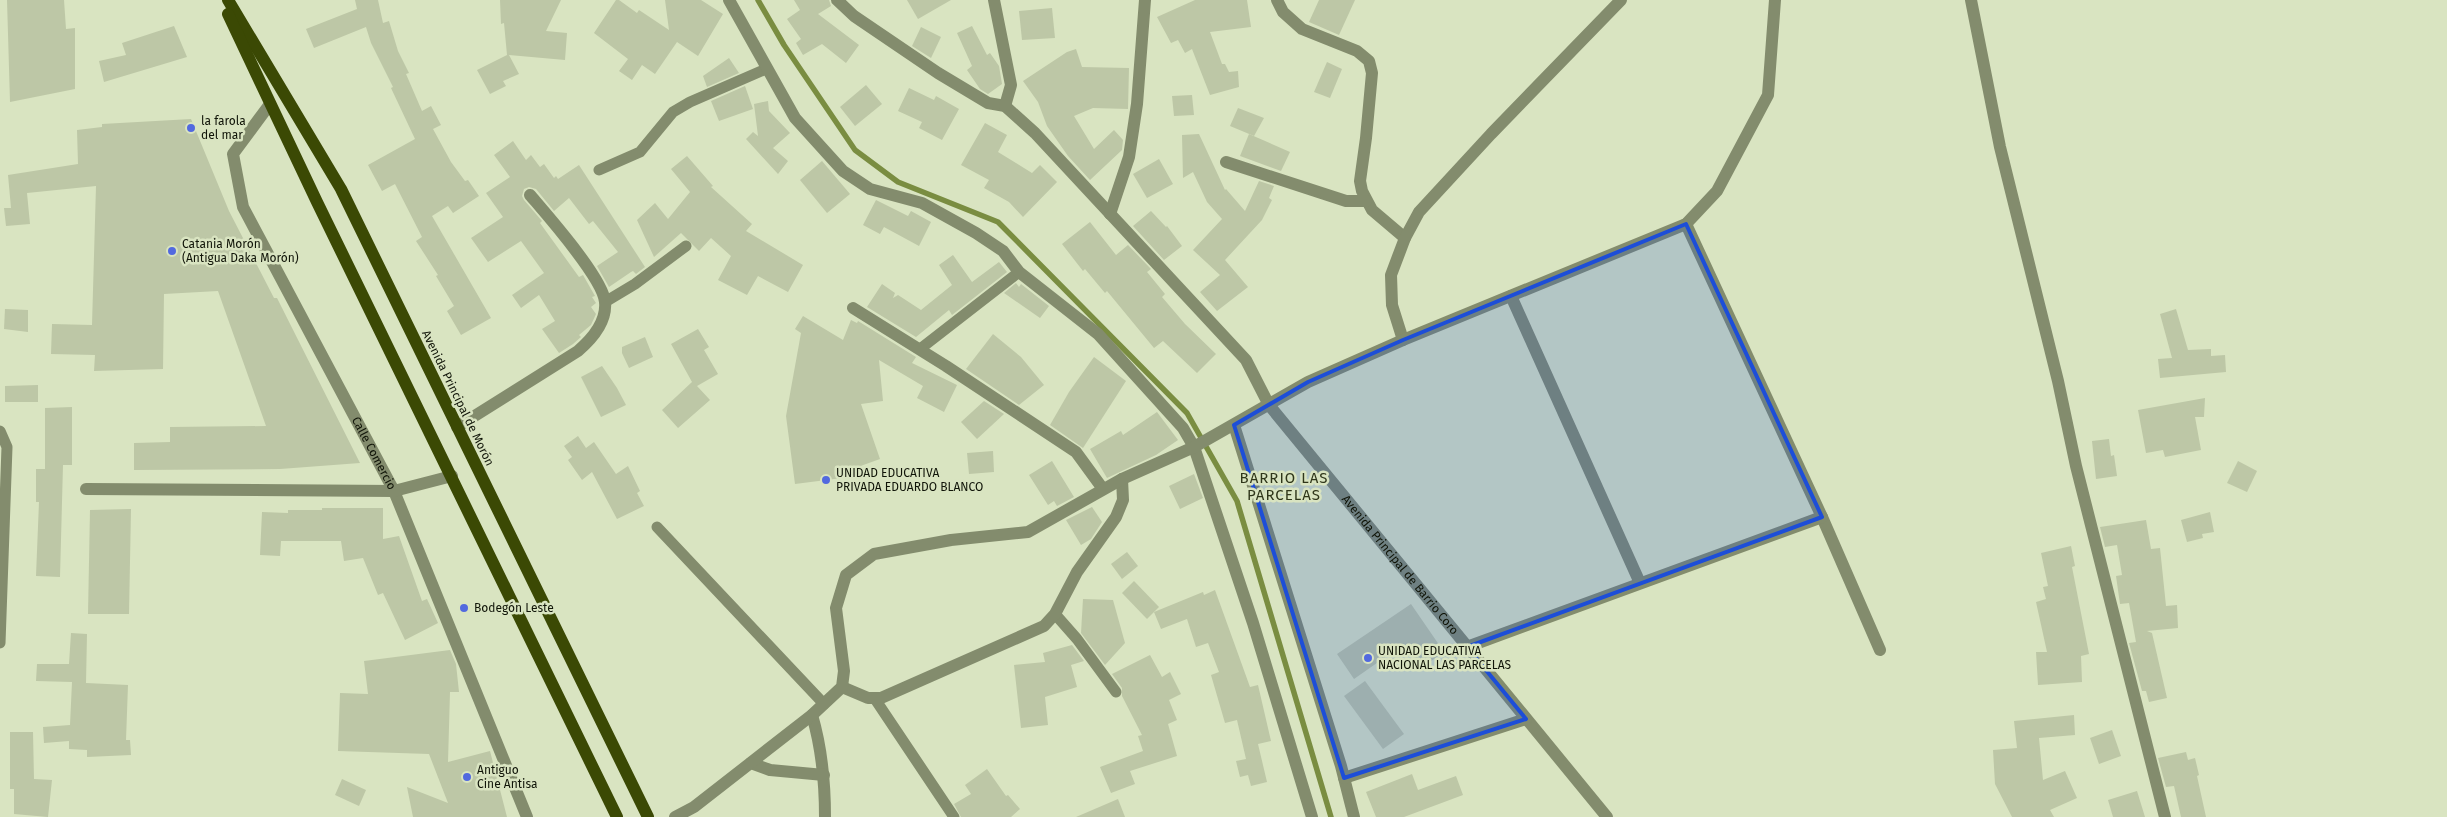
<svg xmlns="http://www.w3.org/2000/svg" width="2447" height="817" viewBox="0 0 2447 817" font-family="'Fira Sans',sans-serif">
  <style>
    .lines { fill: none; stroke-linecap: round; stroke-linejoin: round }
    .stream { stroke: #7a8d41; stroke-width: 5.5 }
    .building { fill: #bdc7a6 }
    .lane { stroke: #838c6d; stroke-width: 11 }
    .street { stroke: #838c6d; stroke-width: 12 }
    .primary { stroke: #3b4904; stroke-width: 12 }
    .marked { fill: #1d4ed8; fill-opacity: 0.2; stroke: #1d4ed8; stroke-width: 4; stroke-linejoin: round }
    .poi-dot { fill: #5269df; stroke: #d9e4c1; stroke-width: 2 }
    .labels { text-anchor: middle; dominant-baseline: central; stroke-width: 5; stroke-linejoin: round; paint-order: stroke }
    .poi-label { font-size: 12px; fill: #101408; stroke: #d9e4c1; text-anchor: start }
    .street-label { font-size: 12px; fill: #101408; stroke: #d9e4c1 }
    .quarter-label { font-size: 15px; letter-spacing: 1px; fill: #2f361a; stroke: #d9e4c1 }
  </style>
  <rect width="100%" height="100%" fill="#d9e4c1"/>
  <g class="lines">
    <polyline class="stream" points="758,0 784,45 855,150 898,182 998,222 1187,413 1237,501 1331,817"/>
  </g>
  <g class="building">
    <polygon points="7,0 64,0 66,29 75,28 75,89 10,102"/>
    <polygon points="355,0 378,0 383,23 389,21 398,51 409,73 406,74 422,111 431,106 441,125 433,129 451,162 465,181 468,180 479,196 453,213 448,206 432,216 491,318 461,335 447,311 454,306 436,276 438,275 416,241 422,237 395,184 382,191 368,165 415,139 391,88 393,87 371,43 366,27 314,48 306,29 357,9"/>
    <polygon points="500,0 561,0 546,31 567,33 565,60 509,55 519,74 503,81 506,86 490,94 477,70 507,55 504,23 501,24"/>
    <polygon points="616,0 619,0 637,13 639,10 669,30 665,0 701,0 723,14 698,56 677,42 655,74 642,65 632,80 619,71 628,59 594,33"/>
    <polygon points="794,0 829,0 831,6 818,14 859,45 846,63 822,44 803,55 796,43 801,39 787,19 800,10"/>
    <polygon points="907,0 951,0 918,19"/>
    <polygon points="1195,0 1247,0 1251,27 1210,32 1222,64 1225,64 1229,72 1238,71 1239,87 1210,95 1192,49 1185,53 1178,40 1171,43 1157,17"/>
    <polygon points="1319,0 1355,0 1339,35 1309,22"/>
    <polygon points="1052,8 1055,38 1022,40 1019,11"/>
    <polygon points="174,26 187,57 104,82 99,61 126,55 122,43"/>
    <polygon points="972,26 987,55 990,53 999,66 1002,84 988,94 980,89 967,70 972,66 957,33"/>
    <polygon points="921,27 941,37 931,58 912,46"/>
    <polygon points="1076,49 1082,67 1129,68 1128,109 1093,108 1074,116 1094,149 1114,130 1123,140 1122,150 1090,180 1068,156 1047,126 1038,102 1023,81 1067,52"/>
    <polygon points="729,58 739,73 707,87 703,76"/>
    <polygon points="1327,62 1342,69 1330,98 1314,92"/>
    <polygon points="866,85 882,104 855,126 840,107"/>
    <polygon points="745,86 753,109 719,121 711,101"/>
    <polygon points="909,88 934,100 936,96 959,109 942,140 919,128 922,122 898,111"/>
    <polygon points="1192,95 1194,115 1174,116 1172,96"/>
    <polygon points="768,101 769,111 790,133 773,148 788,161 778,174 746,139 753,132 758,136 754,104"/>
    <polygon points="1238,108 1264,118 1254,136 1230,126"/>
    <polygon points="191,119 229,211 274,298 277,298 360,463 280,469 134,470 134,443 170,442 170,427 266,426 218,291 164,294 163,369 94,371 95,355 51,354 52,324 92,325 96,186 27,193 30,224 6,226 4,208 11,208 8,175 78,164 77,130 102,127 102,124"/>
    <polygon points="985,123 1007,135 998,152 1032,173 1040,165 1057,182 1023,217 1009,202 984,188 989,180 961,165"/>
    <polygon points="1199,134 1225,190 1226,189 1245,211 1259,181 1274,186 1269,198 1272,200 1262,220 1225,260 1248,287 1217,311 1200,292 1220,275 1193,250 1222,219 1207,202 1193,172 1183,178 1182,135"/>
    <polygon points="1249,134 1290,152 1281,171 1240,156"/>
    <polygon points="513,141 526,160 531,155 540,167 544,164 554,178 556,176 558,179 579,165 645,267 636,274 633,271 631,272 609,287 597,266 618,252 593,221 589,224 569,198 554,211 536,189 529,187 524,189 522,196 524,200 542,221 540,223 579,277 583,275 595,296 592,297 596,303 591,307 596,314 591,325 579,335 581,337 573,344 559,353 542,329 555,321 539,295 521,308 512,295 544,273 521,241 488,262 471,238 503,217 486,193 510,177 494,155"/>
    <polygon points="687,156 713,186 711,187 752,224 746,231 803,265 788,292 758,276 747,295 718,280 731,256 711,238 699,251 681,233 654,257 637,220 655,203 668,219 690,192 671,169"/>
    <polygon points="1159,159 1173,184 1147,198 1133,174"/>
    <polygon points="822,161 850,194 827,213 800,180"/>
    <polygon points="876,200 908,216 911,211 931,222 919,246 884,227 880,234 863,225"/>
    <polygon points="1151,211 1166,227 1167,226 1182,246 1164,260 1133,226"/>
    <polygon points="1090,222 1116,255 1128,245 1151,269 1147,272 1165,294 1162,297 1185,324 1216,354 1197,373 1163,341 1154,348 1107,291 1105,293 1085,269 1083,271 1062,244"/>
    <polygon points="953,255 972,282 999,262 1007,272 952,315 949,310 916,337 867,307 882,284 895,293 893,298 898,295 921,310 952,285 939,265"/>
    <polygon points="1016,283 1019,287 1021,284 1049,306 1040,318 1004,293"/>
    <polygon points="5,309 28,310 28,332 4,329"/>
    <polygon points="2176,309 2188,350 2211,349 2211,356 2225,355 2226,372 2160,378 2158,359 2172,358 2160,314"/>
    <polygon points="803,316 843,340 851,320 857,323 858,321 916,357 912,363 957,385 944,412 917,398 923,386 879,360 883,401 861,404 880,459 841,473 842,478 795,484 786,416 801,333 795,329"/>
    <polygon points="698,329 709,347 704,350 718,374 697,386 710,400 678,428 662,410 692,382 671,344"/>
    <polygon points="993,334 1021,357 1044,385 1019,405 966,369"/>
    <polygon points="645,337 653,357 629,368 622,353 622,347"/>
    <polygon points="1094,357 1126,381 1083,448 1050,425 1069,392"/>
    <polygon points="602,366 617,388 626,405 601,417 581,377"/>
    <polygon points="38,385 38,402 5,402 5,386"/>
    <polygon points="2205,398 2204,417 2195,417 2201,450 2165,457 2163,450 2146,453 2138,410"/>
    <polygon points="984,401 1004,414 977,439 961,422"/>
    <polygon points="72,407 72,465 63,465 60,577 36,576 39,502 36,502 36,469 45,469 45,408"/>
    <polygon points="1157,412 1178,440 1156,455 1107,478 1090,449 1121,431 1123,435"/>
    <polygon points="578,436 586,448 594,442 616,474 628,466 640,491 637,493 644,506 617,519 592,472 582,480 568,460 572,457 564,446"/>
    <polygon points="2109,439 2111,456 2114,455 2117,476 2096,479 2092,441"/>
    <polygon points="993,451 994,472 969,474 967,453"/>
    <polygon points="1052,461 1074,497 1057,506 1054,501 1048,505 1029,475"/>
    <polygon points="2238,461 2257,471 2247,492 2227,483"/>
    <polygon points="1194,474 1203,498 1180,509 1169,486"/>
    <polygon points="1092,507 1102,522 1091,539 1081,545 1066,520"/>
    <polygon points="322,508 383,508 383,539 399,536 422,601 427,599 438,623 405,640 383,593 378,595 363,558 344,561 341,541 281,541 280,556 260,555 262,512 288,513 288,510 322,510"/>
    <polygon points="131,509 129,614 88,614 90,510"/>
    <polygon points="2210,512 2214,532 2202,534 2203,538 2187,542 2181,520"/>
    <polygon points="2146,520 2151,549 2160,548 2166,606 2177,605 2178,628 2147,631 2152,633 2167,698 2149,702 2146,691 2142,691 2129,643 2136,642 2129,603 2120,604 2116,576 2122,575 2117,545 2105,547 2100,527"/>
    <polygon points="2071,546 2075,566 2072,567 2089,654 2081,656 2082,682 2038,685 2036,652 2047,652 2036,602 2046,599 2043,587 2048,586 2041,553"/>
    <polygon points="1127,552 1138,566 1122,579 1111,564"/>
    <polygon points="1134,581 1159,607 1147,619 1122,593"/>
    <polygon points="1215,590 1250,687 1258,685 1271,741 1258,744 1267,782 1251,786 1248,775 1240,777 1236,761 1246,759 1237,720 1225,723 1211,675 1219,672 1208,643 1196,647 1187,619 1161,629 1154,612 1203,592 1204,595"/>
    <polygon points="1083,599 1113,600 1125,643 1105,665 1081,633"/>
    <polygon points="1411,604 1444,652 1421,668 1404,644 1354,679 1337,654"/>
    <polygon points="71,633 87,634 86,683 128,685 126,740 130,740 131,755 87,757 87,750 69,749 69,741 44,743 43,727 70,725 72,682 36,681 37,664 69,664"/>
    <polygon points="1072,645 1084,661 1071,665 1077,687 1045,697 1048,725 1021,728 1014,665 1045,662 1043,653"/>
    <polygon points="450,650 456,664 459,692 450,692 448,762 490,751 507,817 413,817 407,787 448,803 429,754 338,751 340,693 368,694 364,661"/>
    <polygon points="1150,655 1162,677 1170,672 1181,694 1169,700 1177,720 1168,724 1177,756 1130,771 1135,784 1111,793 1100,767 1143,751 1138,736 1142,735 1122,696 1122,688 1112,674"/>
    <polygon points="1365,681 1404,734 1383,749 1344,696"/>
    <polygon points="2074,715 2075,735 2039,738 2043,780 2065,771 2077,798 2050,810 2054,817 2012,817 1995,784 1993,750 2017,748 2014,721"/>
    <polygon points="2112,730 2121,756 2099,764 2090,738"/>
    <polygon points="10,732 33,732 34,779 52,780 48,817 14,814 14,789 10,789"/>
    <polygon points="2186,752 2188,760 2195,758 2199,775 2197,776 2206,817 2181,817 2174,786 2166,787 2158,758"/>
    <polygon points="987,769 1006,796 1008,795 1020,809 1011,817 961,817 954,804 971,794 965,785"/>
    <polygon points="1412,774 1418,790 1456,776 1463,795 1404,817 1376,817 1366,792"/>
    <polygon points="342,779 366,790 359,806 335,795"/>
    <polygon points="2137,791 2145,817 2113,817 2108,800"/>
    <polygon points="1118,799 1125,817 1076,817"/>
  </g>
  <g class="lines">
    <g class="lane">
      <polyline points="599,170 640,152 673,112 690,102 766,69"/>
      <polyline points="605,302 635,284 686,246"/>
      <polyline points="920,349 1019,272"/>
      <polyline points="0,431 7,447 0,643"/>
      <polyline points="657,527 824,704"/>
      <polyline points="1055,614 1077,639 1116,692"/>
      <polyline points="875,699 954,817"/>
    </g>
    <g class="street">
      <polyline points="729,0 795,118 843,171 870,189 922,203 976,233 1003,251 1019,272 1098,334 1183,428 1194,447 1253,623 1312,817"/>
      <path id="s1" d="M 837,0 L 854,16 L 938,73 L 988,103 L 1005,106 L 1035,133 L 1246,360 L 1269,405 L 1607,817"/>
      <polyline points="994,0 1011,85 1005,106"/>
      <polyline points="1277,0 1283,12 1302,29 1357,51 1369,61 1372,73 1366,138 1360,181 1362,191 1372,210 1405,238"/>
      <polyline points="1971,0 2000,147 2058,381 2076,466 2165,817"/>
      <path id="s2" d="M 270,104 L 233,154 L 243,207 L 394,491 L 527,817"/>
      <polyline points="1226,162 1346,201 1366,201"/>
      <polyline points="1110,214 1129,157 1137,104 1145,0"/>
      <polyline points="1686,224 1822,517 1880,650"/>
      <polyline points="1511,296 1640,583"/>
      <polyline points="853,308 946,366 1076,452 1103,489"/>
      <polyline points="1403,340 1392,305 1391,275 1405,238 1419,212 1491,134 1621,0"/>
      <polyline points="1234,425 1341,766 1354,817"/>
      <path d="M 457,427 L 578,351 C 592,339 607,322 605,302 C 603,278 547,215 530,195"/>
      <polyline points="86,489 394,491 452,476"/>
      <polyline points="1467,647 1822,517"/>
      <polyline points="842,687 868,698 881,698 1044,626 1055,614 1077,572 1116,517 1123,500 1122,479"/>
      <path d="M 812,715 C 822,749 825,782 825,817"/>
      <polyline points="751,763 770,770 824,775"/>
      <polyline points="1344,778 1526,719"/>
      <polyline points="675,817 694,807 812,715 842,687 844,671 836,608 846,575 874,554 951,540 1028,532 1122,479 1194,447 1308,382 1403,340 1686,224 1717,191 1768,95 1775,0"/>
    </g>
    <g class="primary">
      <polyline points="228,0 341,189 648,817"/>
      <polyline points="228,14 317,202 617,817"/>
    </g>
  </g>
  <path class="marked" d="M 1686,224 L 1822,517 L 1467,647 L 1526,719 L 1344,778 L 1234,425 L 1308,382 L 1403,340 Z"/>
  <g class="poi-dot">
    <circle cx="191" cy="128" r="5"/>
    <circle cx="172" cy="251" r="5"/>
    <circle cx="826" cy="480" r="5"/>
    <circle cx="464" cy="608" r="5"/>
    <circle cx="1368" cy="658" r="5"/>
    <circle cx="467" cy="777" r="5"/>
  </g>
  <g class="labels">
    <g class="poi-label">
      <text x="201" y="121">la farola<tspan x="201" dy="14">del mar</tspan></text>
      <text x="182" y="244">Catania Morón<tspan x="182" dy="14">(Antigua Daka Morón)</tspan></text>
      <text x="836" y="473">UNIDAD EDUCATIVA<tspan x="836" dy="14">PRIVADA EDUARDO BLANCO</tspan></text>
      <text x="474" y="608">Bodegón Leste</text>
      <text x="1378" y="651">UNIDAD EDUCATIVA<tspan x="1378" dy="14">NACIONAL LAS PARCELAS</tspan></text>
      <text x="477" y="770">Antiguo<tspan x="477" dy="14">Cine Antisa</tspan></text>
    </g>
    <g class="street-label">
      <text transform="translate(458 398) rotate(64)">Avenida Principal de Morón</text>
      <text stroke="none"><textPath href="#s2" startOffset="395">Calle Comercio</textPath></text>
      <text stroke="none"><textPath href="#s1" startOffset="808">Avenida Principal de Barrio Coro</textPath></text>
    </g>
    <g class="quarter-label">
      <text x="1284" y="478">BARRIO LAS<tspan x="1284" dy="17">PARCELAS</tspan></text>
    </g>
  </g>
</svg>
